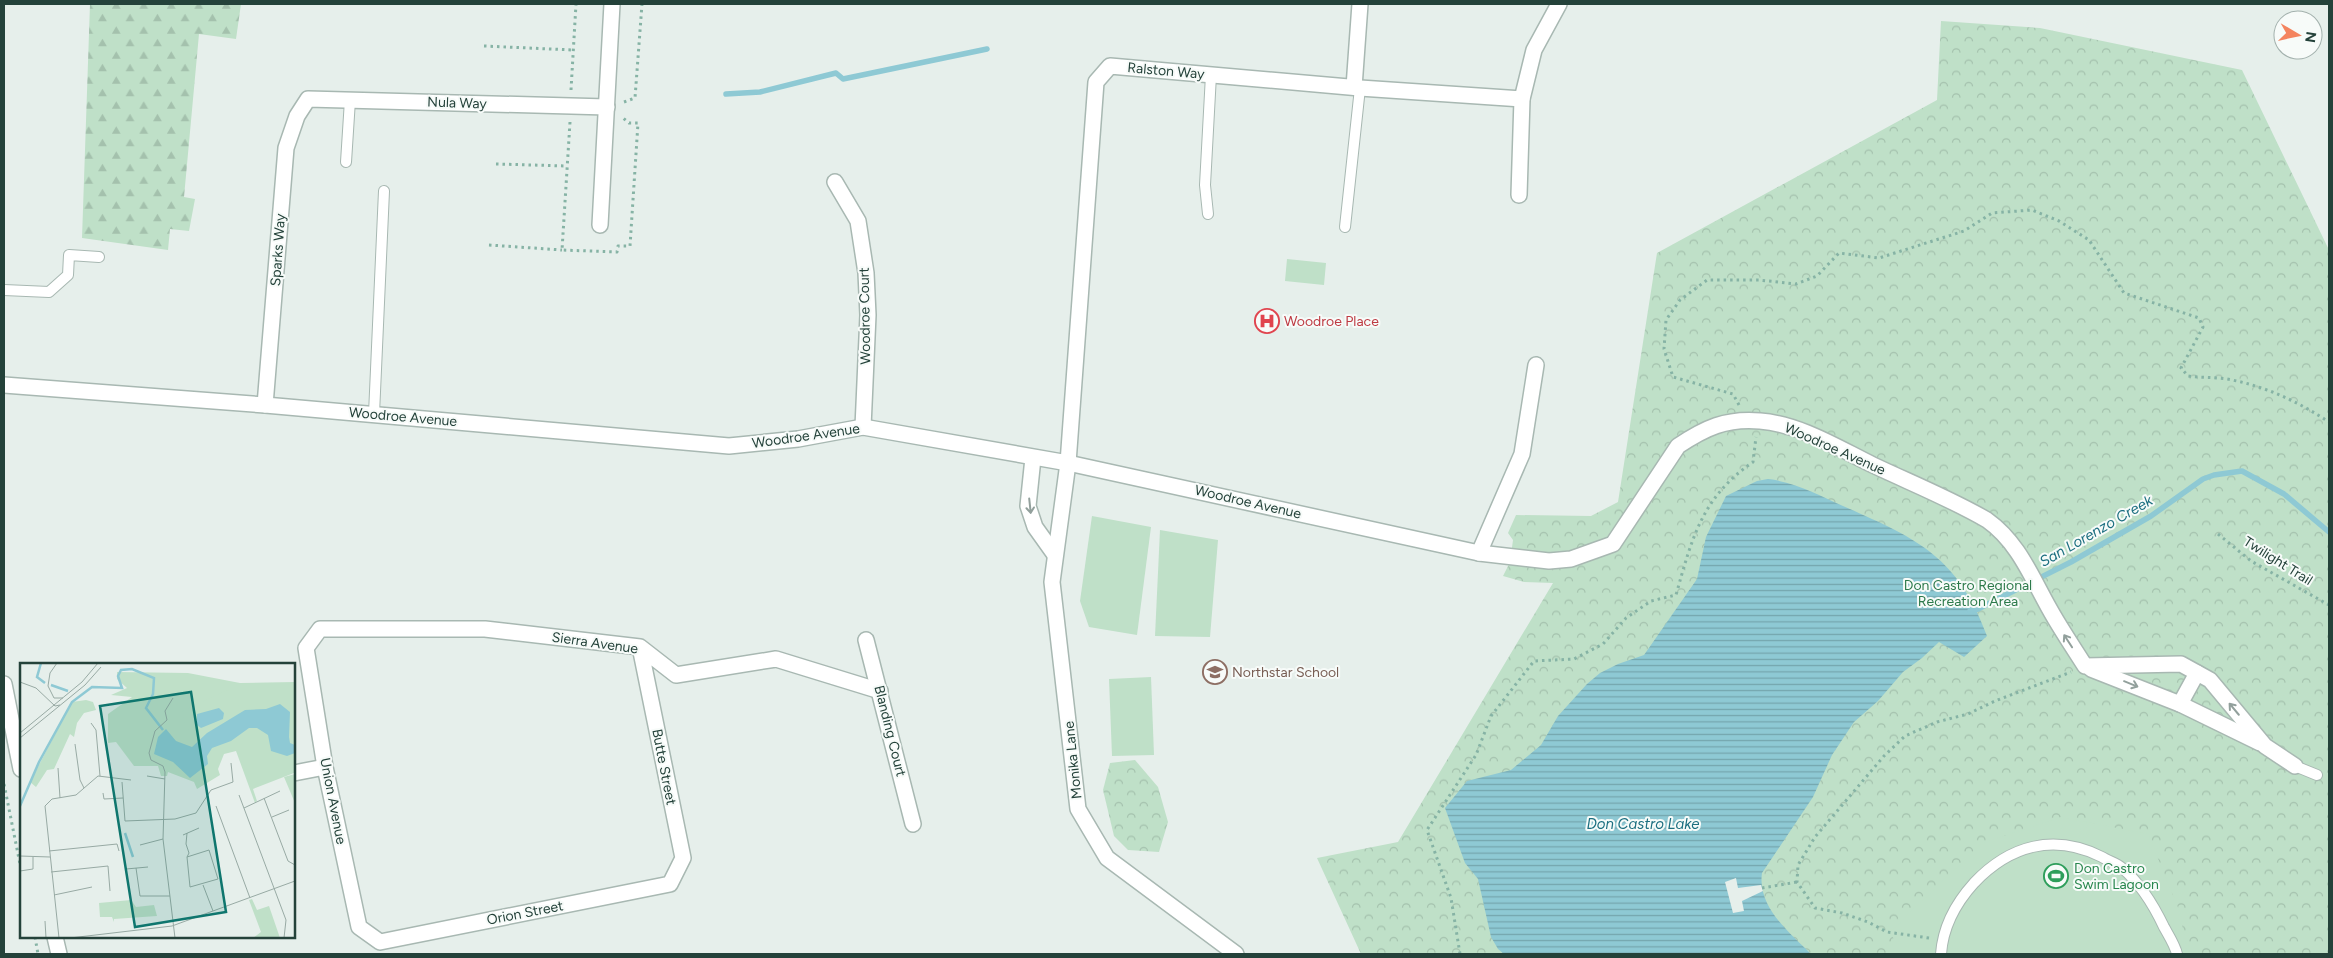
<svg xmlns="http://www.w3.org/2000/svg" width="2333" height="958" viewBox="0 0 2333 958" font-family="Figtree,sans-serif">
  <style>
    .forest { fill: url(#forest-firs) }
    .park { fill: url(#park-crowns) }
    .garden { fill: #bfe0c8 }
    .water { fill: url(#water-rules) }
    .pier { fill: #e6efeb }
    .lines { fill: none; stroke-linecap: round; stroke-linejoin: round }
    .stream { stroke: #8ec9d4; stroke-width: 5.5 }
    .service-casing { stroke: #a8b8b2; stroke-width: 12 }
    .minor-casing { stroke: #a8b8b2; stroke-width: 18 }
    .tertiary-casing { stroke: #a8b8b2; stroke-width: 18 }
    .path { stroke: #86b3a5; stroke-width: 3; stroke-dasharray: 2.5 4; stroke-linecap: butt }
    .service { stroke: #fff; stroke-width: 10 }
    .minor { stroke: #fff; stroke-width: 15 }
    .tertiary { stroke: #fff; stroke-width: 15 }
    .oneway { stroke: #92a09c }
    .labels { text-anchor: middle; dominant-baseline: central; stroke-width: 4; stroke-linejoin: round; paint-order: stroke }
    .street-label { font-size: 14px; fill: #24423a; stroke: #f7fbf9 }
    .health-label { font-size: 14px; fill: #be3a42; stroke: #f7fbf9; text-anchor: start }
    .park-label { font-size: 14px; fill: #2d7a4b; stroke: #f7fbf9 }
    .education-label { font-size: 14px; fill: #785e54; stroke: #f7fbf9; text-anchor: start }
    .leisure-label { font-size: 14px; fill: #27864d; stroke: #f7fbf9; text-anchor: start }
    .water-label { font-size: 15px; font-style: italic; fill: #1c6f80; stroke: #f7fbf9 }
    .inset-river { fill: none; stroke: #8ec9d4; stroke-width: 2.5 }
    .inset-road { fill: none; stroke: #98aaa4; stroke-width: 1 }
    .view { fill: #0f766e; fill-opacity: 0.15; stroke: #0f766e; stroke-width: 2.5 }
    .inset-edge { fill: none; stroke: #24423a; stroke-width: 2.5 }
  </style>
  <defs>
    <pattern id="forest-firs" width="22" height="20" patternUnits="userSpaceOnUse" patternTransform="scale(1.25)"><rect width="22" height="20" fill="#bfe0c8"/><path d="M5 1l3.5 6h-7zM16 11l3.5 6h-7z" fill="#a4c1ad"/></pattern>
    <pattern id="park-crowns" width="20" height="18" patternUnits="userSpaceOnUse" patternTransform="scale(1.25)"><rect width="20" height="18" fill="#bfe0c8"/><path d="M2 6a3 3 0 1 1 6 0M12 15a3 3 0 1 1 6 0" fill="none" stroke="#a4c1ad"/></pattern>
    <pattern id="water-rules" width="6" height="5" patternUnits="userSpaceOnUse" patternTransform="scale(1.25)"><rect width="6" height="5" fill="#8ec9d4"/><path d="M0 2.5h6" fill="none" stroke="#74a5ad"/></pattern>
  </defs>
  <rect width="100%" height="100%" fill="#e6efeb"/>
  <polygon class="forest" points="90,4 241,4 236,39 199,34 184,197 195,199 189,231 170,229 168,250 82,238"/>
  <g class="park">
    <polygon points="1941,21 2040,28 2242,70 2329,250 2329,954 1361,954 1317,858 1398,842 1553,583 1524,582 1503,576 1510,562 1513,540 1508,533 1516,515 1591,516 1618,502 1657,253 1937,100"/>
    <polygon points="1135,760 1158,787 1168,822 1159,852 1128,850 1114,836 1103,790 1110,763"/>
  </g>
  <g class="garden">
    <polygon points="1287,259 1326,263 1324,285 1285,281"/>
    <polygon points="1092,516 1151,527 1137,635 1089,627 1080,601"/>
    <polygon points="1160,530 1218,540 1210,637 1155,636"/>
    <polygon points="1151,677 1154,755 1112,756 1109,679"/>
    <polygon points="2061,817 2148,834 2179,910 2188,954 1902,954 1890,932 1982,843"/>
  </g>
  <path class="water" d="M 1768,479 C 1794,482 1819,495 1843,506 C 1916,538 1958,556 1987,636 L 1964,657 L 1939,642 L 1922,658 L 1903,672 L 1878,701 L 1854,722 L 1832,755 L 1813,797 L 1762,873 C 1757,907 1789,932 1811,954 L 1504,954 L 1498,949 L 1491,937 L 1478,879 L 1465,863 L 1445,808 L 1467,781 L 1511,770 L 1541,745 L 1558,716 L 1587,684 L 1600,673 L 1618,664 L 1644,655 L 1697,579 L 1706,537 L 1726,496 L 1757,481 Z"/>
  <polygon class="pier" points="1736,878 1738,888 1761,885 1763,891 1742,901 1744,911 1733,913 1725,882"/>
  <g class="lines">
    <g class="stream">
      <polyline points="726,94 760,92 836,73 843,79 987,49"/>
      <polyline points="1970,611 1978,609 2071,562 2151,516 2203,479 2214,475 2242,471 2284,494 2329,532"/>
    </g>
    <defs>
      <g id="service">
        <polyline points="346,162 350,100"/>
        <polyline points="1208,214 1205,185 1211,75"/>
        <polyline points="1345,227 1360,88"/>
        <polyline points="4,290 49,292 68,275 69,255 99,257"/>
        <polyline points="374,414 384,191"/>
        <polyline points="2295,766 2317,775"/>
        <path d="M 1941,954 C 1943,926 1955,904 1974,883 C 2010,845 2054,833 2102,857 C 2108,861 2117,863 2122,868 C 2140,883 2154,906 2164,927 C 2169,936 2175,945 2177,954"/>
      </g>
      <g id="minor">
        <polyline points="1354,87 1360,4"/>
        <polyline points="835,182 858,221 866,273 868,315 863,427"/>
        <polyline points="1519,195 1522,99 1534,50 1559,4"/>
        <polyline points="600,225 612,4"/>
        <path d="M 4,385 L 265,405 L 729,446 L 798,439 L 863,427 L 1068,463 L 1479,553 L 1549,561 L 1571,559 L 1613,544 L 1678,446 C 1705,428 1726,418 1760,421 C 1800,424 1838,448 1873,465 C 1911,483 1951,499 1987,520 C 2018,542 2031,576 2049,608 C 2060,628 2073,647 2085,666 L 2181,664 L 2210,680 L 2265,746 L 2295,766"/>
        <polyline points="265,405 286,148 297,116 308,99 607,107"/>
        <polyline points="1033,458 1028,506 1035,527 1055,555"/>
        <polyline points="1479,553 1522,454 1536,365"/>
        <polyline points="866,640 913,824"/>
        <polyline points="640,647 683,858 670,884 380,942 359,927 325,767 306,648 320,629 485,629 640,647 676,675 776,659 880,691"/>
        <polyline points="2091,669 2180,704 2260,743"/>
        <polyline points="2180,704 2197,673"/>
        <polyline points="294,773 325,767"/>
        <polyline points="1236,954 1107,858 1078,809 1052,582 1068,463 1096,82 1110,66 1360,88 1522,99"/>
      </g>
      <g id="tertiary">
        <polyline points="4,684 21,769"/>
        <polyline points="55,937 59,954"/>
      </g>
    </defs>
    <use href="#service" class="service-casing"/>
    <use href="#minor" class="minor-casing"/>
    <use href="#tertiary" class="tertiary-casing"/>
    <g class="path">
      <polyline points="484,46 573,50"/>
      <polyline points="571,90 576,4"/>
      <polyline points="624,102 635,98 642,4"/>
      <polyline points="570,122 562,250 617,252 618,246 630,246 638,123 629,123 623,118"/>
      <polyline points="496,164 567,166"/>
      <polyline points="489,245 562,250"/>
      <path d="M 1739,405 L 1733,394 L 1673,377 L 1664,349 L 1666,320 L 1680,300 L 1707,280 L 1759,280 L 1796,284 L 1817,276 L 1839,253 L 1879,258 L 1964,231 L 1992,213 L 2032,210 L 2059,221 L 2089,240 L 2124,293 L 2199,318 L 2203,327 L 2181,368 L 2188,376 C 2201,378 2214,377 2227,379 C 2265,386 2297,401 2329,422"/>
      <polyline points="2218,534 2251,561 2329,605"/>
      <polyline points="4,784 21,869"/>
      <polyline points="1762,888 1797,882"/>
      <polyline points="35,937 38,954"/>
      <polyline points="1929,938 1887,932 1868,922 1842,913 1815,908 1797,882 1798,865 1815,837 1884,756 1905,736 1937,722 1968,714 1995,701 2071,672"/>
      <path d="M 1460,954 L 1451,898 L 1427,830 L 1476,755 L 1491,716 L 1534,661 L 1574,659 L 1603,644 L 1626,618 L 1651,601 L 1676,595 C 1692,538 1702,497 1753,462 L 1756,437"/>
    </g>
    <use href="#service" class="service"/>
    <use href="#minor" class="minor"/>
    <use href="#tertiary" class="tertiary"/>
  </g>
  <defs><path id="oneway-shaft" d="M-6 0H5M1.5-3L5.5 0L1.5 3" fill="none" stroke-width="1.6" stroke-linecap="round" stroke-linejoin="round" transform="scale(1.25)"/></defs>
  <g class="oneway">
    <use href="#oneway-shaft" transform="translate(1030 506) rotate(84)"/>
    <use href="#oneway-shaft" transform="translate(2068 641) rotate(-123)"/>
    <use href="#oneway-shaft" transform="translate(2131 684) rotate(22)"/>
    <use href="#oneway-shaft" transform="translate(2234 709) rotate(-130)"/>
  </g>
  <defs>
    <symbol id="hospital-ring" viewBox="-11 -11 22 22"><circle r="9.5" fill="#f7fbf9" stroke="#e0444e" stroke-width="1.5"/><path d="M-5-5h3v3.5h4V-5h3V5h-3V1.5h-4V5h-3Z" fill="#e0444e"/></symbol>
    <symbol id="school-ring" viewBox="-11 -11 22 22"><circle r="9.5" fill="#f7fbf9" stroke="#8d6e63" stroke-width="1.5"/><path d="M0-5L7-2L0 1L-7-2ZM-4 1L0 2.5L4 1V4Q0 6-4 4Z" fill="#8d6e63"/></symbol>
    <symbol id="stadium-ring" viewBox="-11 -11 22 22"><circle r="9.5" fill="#f7fbf9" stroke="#2e9e5b" stroke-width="1.5"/><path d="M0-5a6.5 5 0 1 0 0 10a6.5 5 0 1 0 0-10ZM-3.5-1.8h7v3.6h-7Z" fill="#2e9e5b"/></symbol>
  </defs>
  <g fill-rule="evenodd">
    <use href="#hospital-ring" x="1253" y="307" width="28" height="28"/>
    <use href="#school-ring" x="1201" y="658" width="28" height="28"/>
    <use href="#stadium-ring" x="2042" y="862" width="28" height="28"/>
  </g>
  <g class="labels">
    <g class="street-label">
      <text transform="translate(1166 71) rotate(5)">Ralston Way</text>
      <text transform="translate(457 103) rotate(2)">Nula Way</text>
      <text transform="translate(278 250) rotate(-86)">Sparks Way</text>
      <text transform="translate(865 316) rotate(-91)">Woodroe Court</text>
      <text transform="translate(403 417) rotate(5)">Woodroe Avenue</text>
      <text transform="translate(806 436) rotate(-8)">Woodroe Avenue</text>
      <text transform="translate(1835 449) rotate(24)">Woodroe Avenue</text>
      <text transform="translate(1248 502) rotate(13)">Woodroe Avenue</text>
      <text transform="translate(2278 561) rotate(32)">Twilight Trail</text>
      <text transform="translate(595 643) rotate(8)">Sierra Avenue</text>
      <text transform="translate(890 731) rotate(76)">Blanding Court</text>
      <text transform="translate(1073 760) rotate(-96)">Monika Lane</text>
      <text transform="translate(664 767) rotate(79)">Butte Street</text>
      <text transform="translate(333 801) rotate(79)">Union Avenue</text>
      <text transform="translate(525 913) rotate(-11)">Orion Street</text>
    </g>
    <g class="health-label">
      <text x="1284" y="321">Woodroe Place</text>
    </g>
    <g class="park-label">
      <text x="1968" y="585">Don Castro Regional<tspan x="1968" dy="16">Recreation Area</tspan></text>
    </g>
    <g class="education-label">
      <text x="1232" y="672">Northstar School</text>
    </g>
    <g class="leisure-label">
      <text x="2074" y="868">Don Castro<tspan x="2074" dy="16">Swim Lagoon</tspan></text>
    </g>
    <g class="water-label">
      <text transform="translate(2096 531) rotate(-30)">San Lorenzo Creek</text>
      <text x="1643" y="824">Don Castro Lake</text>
    </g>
  </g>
  <g transform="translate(20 663)">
    <rect width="275" height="275" fill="#e6efeb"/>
    <path d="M 66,37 L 73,39 L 76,47 L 64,50 L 57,60 L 54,74 L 50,71 L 34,106 L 27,107 L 16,124 L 10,119 L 52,39 ZM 275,111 L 275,140 L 264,114 ZM 111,237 L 116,244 L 134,242 L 137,253 L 94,256 L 94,259 L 92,254 L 80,254 L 79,240 Z" fill="#bfe0c8"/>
    <path d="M 97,9 L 168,10 L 220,20 L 275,19 L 274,110 L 233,126 L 237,138 L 235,140 L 216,88 L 204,91 L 198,106 L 200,112 L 177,126 L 174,119 L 148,109 L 147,113 L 141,113 L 138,103 L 114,103 L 96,79 L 88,80 L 88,51 L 112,34 L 91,32 L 107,25 L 97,16 ZM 232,236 L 237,247 L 249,243 L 260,275 L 233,275 L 241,269 L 229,237 Z" fill="#bfe0c8"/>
    <path d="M 207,27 L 214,30 L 219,43 L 203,57 L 175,71 L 165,64 L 162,48 Z" fill="#bfe0c8"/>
    <path d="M 260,41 L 270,49 L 269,74 L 270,80 L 275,82 L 275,90 L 267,93 L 251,88 L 248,72 L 237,65 L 229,65 L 211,78 L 192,85 L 187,93 L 188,101 L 170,115 L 153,99 L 134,91 L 138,74 L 146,66 L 156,78 L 172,84 L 187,70 L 225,47 L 246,46 ZM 199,45 L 204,50 L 203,56 L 181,65 L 177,62 L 177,51 Z" fill="#8ec9d4"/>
    <path class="inset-river" d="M 21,0 L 17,14 L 25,20M 31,22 L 48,28M 0,143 L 19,99 L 52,39 L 72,24 L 102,25 L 98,13 L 101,7 L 112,6 L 134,15 L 133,31 L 126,45 L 143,67M 105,170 L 113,194"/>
    <path class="inset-road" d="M 37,0 L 30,10 L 28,23 L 34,35 L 43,35M 0,19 L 16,25 L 35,43 L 40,42M 153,35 L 145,48 L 147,57 L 135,68 L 129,90 L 131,97 L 143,103 L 145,109 L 143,176 L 155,275M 71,60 L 76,67 L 80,113M 0,70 L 62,19 L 78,0M 0,75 L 65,22 L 81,4M 55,81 L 60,117 L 64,125M 38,105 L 40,135M 127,113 L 145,116M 102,119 L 105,158 L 155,156 L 176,150 L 191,127 L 213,119 L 211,100M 83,130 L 84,136 L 103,135M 219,132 L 266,257 L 264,275M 244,135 L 268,198 L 275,202M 196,143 L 230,235M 224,145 L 260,128M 252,154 L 269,147M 163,172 L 179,165M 120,182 L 143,176M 29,188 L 97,181 L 99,188M 0,193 L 30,194M 167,194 L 189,187 L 198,216 L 170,224 L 167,194 L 169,190 L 166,181 L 167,170M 116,205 L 120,233 L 150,233M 106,206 L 128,204M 0,208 L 13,206 L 13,194M 31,209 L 88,203 L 90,228M 183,222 L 193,248M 34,232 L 72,224M 25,258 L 26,275M 39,275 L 25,143 L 32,136 L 56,132 L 78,113 L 111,117M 50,275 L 152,263 L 275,218"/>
    <path class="view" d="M 171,29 L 206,249 L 115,264 L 80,43 Z"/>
    <rect width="275" height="275" class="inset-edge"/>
  </g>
  <rect width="2333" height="958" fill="none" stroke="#24423a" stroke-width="10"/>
  <g transform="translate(2298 35) rotate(99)"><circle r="24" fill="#f7fbf9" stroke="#a3b1ad"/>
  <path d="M0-4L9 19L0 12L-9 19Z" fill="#f4845f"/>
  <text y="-8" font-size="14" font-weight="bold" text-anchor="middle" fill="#24423a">N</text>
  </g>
</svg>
